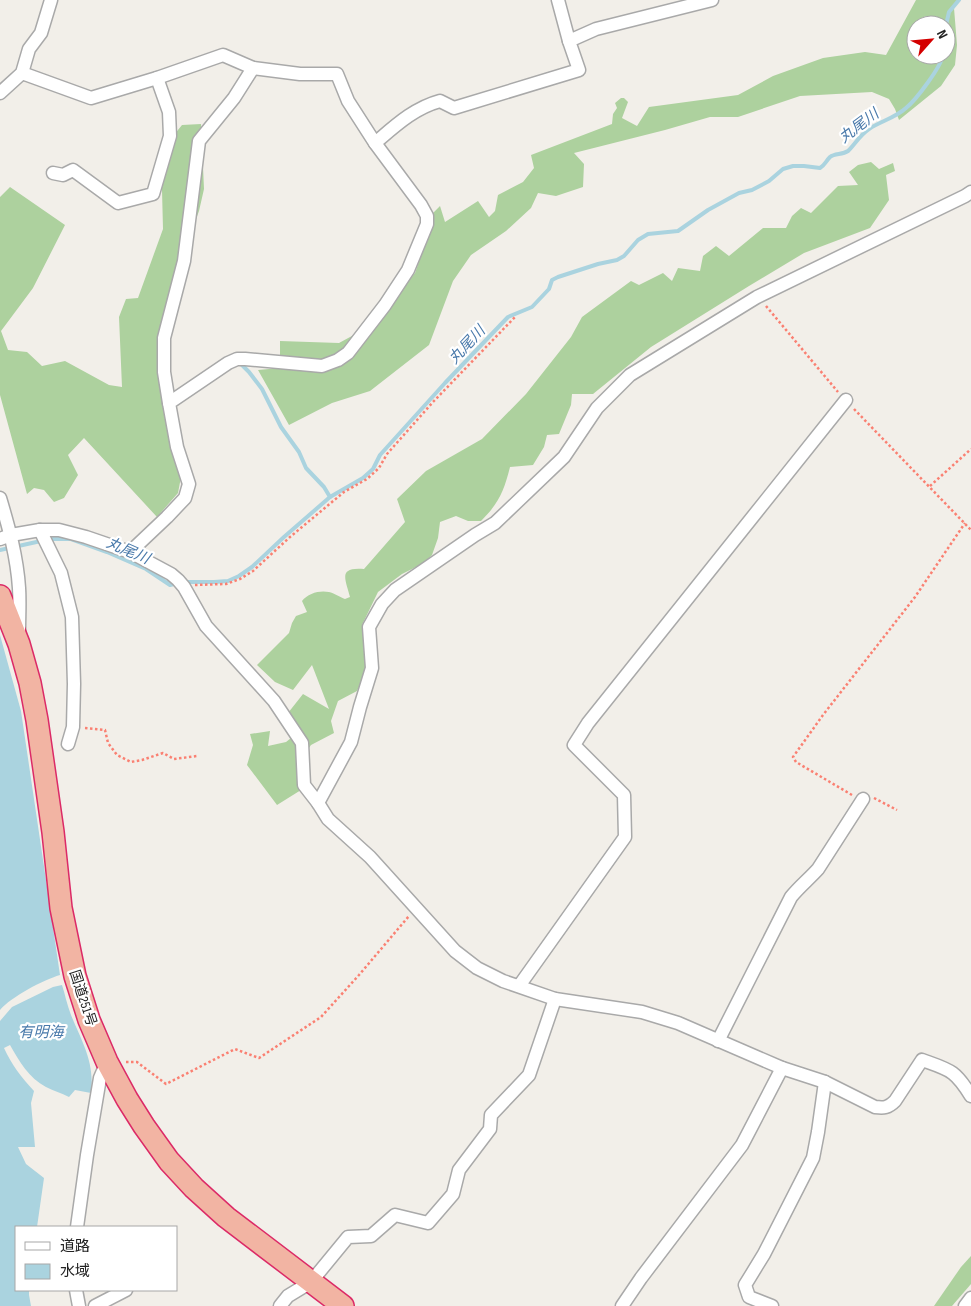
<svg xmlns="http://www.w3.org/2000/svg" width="971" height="1306" viewBox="0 0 971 1306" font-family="'Sofia Sans Condensed','Noto Sans JP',sans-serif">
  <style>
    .forest { fill: #add19e; fill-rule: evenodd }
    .water { fill: #aad3df }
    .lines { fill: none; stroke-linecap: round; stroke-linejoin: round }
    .stream { stroke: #aad3df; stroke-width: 4 }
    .minor-casing { stroke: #a9a9a9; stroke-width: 15 }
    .trunk-casing { stroke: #dc2a67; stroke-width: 24 }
    .path { stroke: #fa8072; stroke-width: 2.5; stroke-dasharray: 2.5 2.5; stroke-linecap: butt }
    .minor { stroke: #fff; stroke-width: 12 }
    .trunk { stroke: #f2b4a3; stroke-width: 21 }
    .labels { text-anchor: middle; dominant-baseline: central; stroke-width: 4.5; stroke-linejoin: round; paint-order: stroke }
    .street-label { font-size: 14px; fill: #222; stroke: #fff }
    .water-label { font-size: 15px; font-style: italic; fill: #4a7aab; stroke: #fff }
  </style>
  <rect width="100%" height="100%" fill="#f2efe9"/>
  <g class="forest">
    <path d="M 916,0 L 959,0 L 954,8 L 957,45 L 955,65 L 941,86 L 899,120 L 895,109 L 889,99 L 872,92 L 800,96 L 738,117 L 710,117 L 665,130 L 574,153 L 584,164 L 583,187 L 556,196 L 538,193 L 531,208 L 506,231 L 471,255 L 453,281 L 429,345 L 370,391 L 332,403 L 289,425 L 258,370 L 280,368 L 280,341 L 339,343 L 374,324 L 415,273 L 425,245 L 433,213 L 440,206 L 445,222 L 478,201 L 489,217 L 495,211 L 498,195 L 523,182 L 534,168 L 531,155 L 612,124 L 613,114 L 617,108 L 615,103 L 621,98 L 624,98 L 628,102 L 622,118 L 637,126 L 649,107 L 738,95 L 773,76 L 823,58 L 865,52 L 886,55 ZM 916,25 L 946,25 L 946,55 L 916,55 Z"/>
    <polygon points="201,124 204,189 199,211 181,260 158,338 181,477 178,493 157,517 84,438 68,455 78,475 64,498 54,502 44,490 34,488 27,494 0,395 0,197 10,187 65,225 33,288 1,331 8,350 27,352 42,366 65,361 109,385 122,387 119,317 126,299 138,298 163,229 161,151 182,125"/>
    <path d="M 871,162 L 879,169 L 893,163 L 895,171 L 886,175 L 889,200 L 870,228 L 804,253 L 749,286 L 651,347 L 593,394 L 572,394 L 571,405 L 559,434 L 547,435 L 544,447 L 533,465 L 510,467 C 504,491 499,503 481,521 L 468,521 L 456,516 L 440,522 L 438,538 L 432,555 L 424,563 L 402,574 L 378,592 L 362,625 L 367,670 L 357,691 L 338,701 L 331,721 L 334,733 L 311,745 L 298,764 L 301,790 L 277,805 L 247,765 L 253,745 L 250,734 L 270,731 L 268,746 L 286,742 L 301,730 L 288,713 L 303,694 L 329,709 L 312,665 L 293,690 L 275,682 L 257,665 L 289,633 L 292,623 L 296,616 L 307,612 L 302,601 C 308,593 320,590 329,592 C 334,593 340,597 345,599 L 350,597 C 345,578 338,567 364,569 L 405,522 L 397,499 L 426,471 L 482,439 L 526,394 L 571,337 L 582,317 L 631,281 L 639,285 L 663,273 L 672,281 L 678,268 L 700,271 L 703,256 L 716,246 L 729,256 L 763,228 L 786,228 L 792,216 L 801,208 L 811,213 L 838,186 L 858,185 L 849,172 L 858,165 Z"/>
    <polygon points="971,1256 971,1284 952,1306 934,1306 961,1267"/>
  </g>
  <g class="water">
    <path d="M 0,635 L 21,711 L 60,975 C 43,980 11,997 0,1010 Z"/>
    <path d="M 62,985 C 65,994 67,1005 71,1015 C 82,1042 95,1062 91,1093 L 75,1090 L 69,1097 C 61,1093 54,1091 46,1087 C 29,1078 19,1061 10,1045 L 4,1048 C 12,1065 21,1077 34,1091 L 31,1103 L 35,1147 L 18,1147 L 26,1164 L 44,1178 L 37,1227 L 16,1227 L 16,1290 L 29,1290 L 29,1295 L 31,1306 L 0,1306 L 0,1021 L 12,1007 L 53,987 Z"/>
  </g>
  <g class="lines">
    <g class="stream">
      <polyline points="946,25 949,12 959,0"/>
      <polyline points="242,365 249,372 262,389 281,427 299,452 306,468 324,487 330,497"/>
      <polyline points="48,539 71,539 107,552 146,569 170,585 178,583"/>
      <polyline points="0,550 41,541"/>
      <path d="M 184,582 L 214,582 L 228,581 L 239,576 L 252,567 L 284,537 L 330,497 L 363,478 L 373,469 L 380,455 L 445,383 L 508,317 L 532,307 L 549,289 L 552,280 L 558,277 L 598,264 L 617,260 L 624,256 L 638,240 L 648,234 L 678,231 L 708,210 L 739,193 L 752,190 L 769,181 L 783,169 L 793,166 L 804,166 L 820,168 C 825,165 826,161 830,157 C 835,153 842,155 848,151 C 855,144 860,135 869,129 C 881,121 895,118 906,108 C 916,100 941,67 943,55"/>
    </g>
    <defs>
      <g id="minor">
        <polyline points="558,0 569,41"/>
        <polyline points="22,73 91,98 157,78 223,55 253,68 300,74 337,74 348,101 375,143"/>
        <polyline points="0,93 22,73 29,49 41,33 51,0"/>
        <polyline points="53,173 63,175 73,170 118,203 153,194 170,136 169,112 157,78"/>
        <polyline points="169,403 164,372 164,338 184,261 199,141 234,98 253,68"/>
        <path d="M 0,498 C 9,528 17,557 19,588 C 20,602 19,616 19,631"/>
        <polyline points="40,530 61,573 72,617 74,684 73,727 68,744"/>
        <path d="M 0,539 L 11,535 L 40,530 L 59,530 L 86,537 L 130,552 L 171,574 L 178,580 L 184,587 L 206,626 L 274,701 L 302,743 L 304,785 L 318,803 L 328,819 L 370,857 L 455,951 L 477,968 L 503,981 L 555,999 L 642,1012 L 678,1023 L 782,1068 L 825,1082 L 875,1107 C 884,1108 888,1108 895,1101 L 922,1060 C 950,1070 955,1070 971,1096"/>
        <path d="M 130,552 L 167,517 L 185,498 L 189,484 L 177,447 L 169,403 L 228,363 L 237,359 L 245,359 L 322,366 L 338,360 L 348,353 L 385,305 L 408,270 L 427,224 L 427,216 L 421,205 L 375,143 C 395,126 414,108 440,101 L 454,108 L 579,70 L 569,41 L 596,29 L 712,0"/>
        <polyline points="318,803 351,742 360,707 372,668 369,627 382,604 395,590 475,535 495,523 564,457 597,408 630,375 757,297 965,196 971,192"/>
        <polyline points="519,986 625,837 624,795 574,745 588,723 846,400"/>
        <path d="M 718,1041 L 791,897 C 799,887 809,879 818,869 L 863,799"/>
        <polyline points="77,1227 87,1155 100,1078 107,1062"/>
        <polyline points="76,1290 79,1306"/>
        <polyline points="95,1306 126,1290"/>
        <polyline points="280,1306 288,1296 311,1282 348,1237 371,1236 395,1215 428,1223 453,1194 459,1170 490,1129 491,1115 529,1075 555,999"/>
        <polyline points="622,1306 641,1278 742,1145 782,1068"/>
        <polyline points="772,1306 749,1297 745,1285 764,1254 813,1158 818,1132 825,1082"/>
        <polyline points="965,1306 971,1298"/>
      </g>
      <polyline id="trunk" points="0,596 19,644 30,683 37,720 53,832 61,908 75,976 89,1020 107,1062 127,1099 144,1126 169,1161 194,1188 226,1217 343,1306"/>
    </defs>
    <use href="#minor" class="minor-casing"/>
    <use href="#trunk" class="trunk-casing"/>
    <g class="path">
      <polyline points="766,306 838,392"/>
      <polyline points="854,409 971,530"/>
      <polyline points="930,486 971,449"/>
      <polyline points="195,585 226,584 240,579 253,571 290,537 344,492 367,479 379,468 387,454 433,402 516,316"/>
      <polyline points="85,728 105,730 108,743 117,755 131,762 142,760 163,753 174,759 197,756"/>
      <polyline points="852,795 796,762 793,757 823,715 915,597 965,523"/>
      <polyline points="874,798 897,810"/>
      <polyline points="126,1062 137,1062 166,1084 235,1049 259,1058 321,1017 359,975 409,916"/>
    </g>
    <use href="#minor" class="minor"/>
    <use href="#trunk" class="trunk"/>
  </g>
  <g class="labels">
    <g class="street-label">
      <text transform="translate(83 998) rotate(72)">国道251号</text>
    </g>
    <g class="water-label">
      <text transform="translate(859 126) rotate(-37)">丸尾川</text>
      <text transform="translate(467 345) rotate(-47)">丸尾川</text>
      <text transform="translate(128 551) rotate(23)">丸尾川</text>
      <text x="41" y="1032">有明海</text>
    </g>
  </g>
  <rect x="15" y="1226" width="162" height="65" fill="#ffffff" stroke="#a7a7a7"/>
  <rect x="25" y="1242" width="25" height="8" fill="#ffffff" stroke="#a7a7a7"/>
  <text x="60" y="1251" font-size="15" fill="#222222">道路</text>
  <rect x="25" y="1264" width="25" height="15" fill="#aad3df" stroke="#a7a7a7"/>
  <text x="60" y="1276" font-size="15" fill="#222222">水域</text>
  <g transform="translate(931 40) rotate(63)"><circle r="24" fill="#ffffff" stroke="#a7a7a7"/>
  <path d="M0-4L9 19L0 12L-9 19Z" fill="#d40000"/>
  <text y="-8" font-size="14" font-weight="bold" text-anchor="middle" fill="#222222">N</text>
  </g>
</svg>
